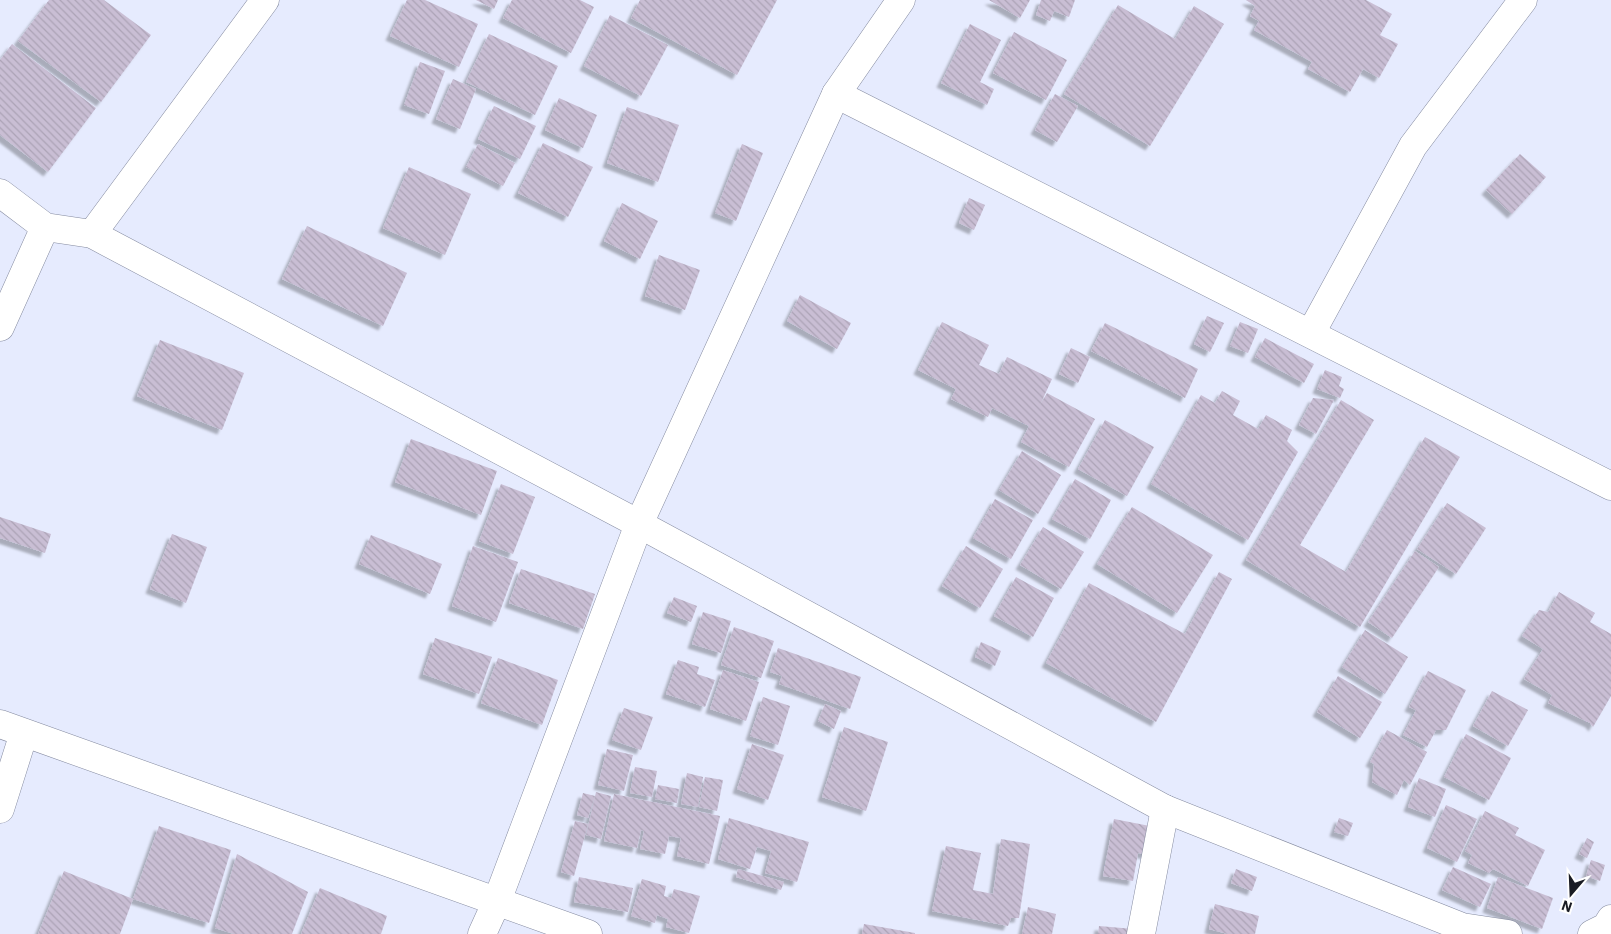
<svg xmlns="http://www.w3.org/2000/svg" width="1611" height="934" viewBox="0 0 1611 934" font-family="'IBM Plex Sans',sans-serif">
  <style>
    .building { fill: url(#building-back-hatch); filter: url(#shadow) }
    .lines { fill: none; stroke-linecap: round; stroke-linejoin: round }
    .street-casing { stroke: #858ba0; stroke-width: 29 }
    .street { stroke: #fff; stroke-width: 28 }
  </style>
  <defs>
    <pattern id="building-back-hatch" width="6" height="6" patternUnits="userSpaceOnUse" patternTransform="scale(1.25)"><rect width="6" height="6" fill="#c9bed4"/><path d="M-1 5l2 2M0 0l6 6M5-1l2 2" fill="none" stroke="#aca3b6"/></pattern>
    <filter id="shadow"><feDropShadow dx="-4.5" dy="4.5" stdDeviation="1" flood-color="#0004"/></filter>
  </defs>
  <rect width="100%" height="100%" fill="#e6ebfe"/>
  <g class="building">
    <polygon points="49,0 104,0 151,35 101,102 18,41"/>
    <polygon points="407,0 425,0 478,24 459,67 390,36"/>
    <polygon points="476,0 498,0 494,9"/>
    <polygon points="512,0 580,0 594,7 571,53 503,18"/>
    <polygon points="640,0 777,0 737,75 631,18"/>
    <polygon points="989,0 1030,0 1020,18"/>
    <polygon points="1041,0 1075,0 1069,17 1054,11 1050,21 1036,15"/>
    <polygon points="1246,0 1366,0 1392,14 1380,35 1398,44 1379,78 1363,69 1350,92 1308,69 1312,62 1254,30 1259,21 1250,16 1255,6"/>
    <polygon points="1118,5 1175,39 1194,6 1224,24 1150,146 1064,94"/>
    <polygon points="610,15 668,45 641,96 584,66"/>
    <polygon points="970,24 1001,40 980,82 994,89 987,105 941,83"/>
    <polygon points="1014,32 1067,60 1046,100 993,73"/>
    <polygon points="489,34 558,66 535,115 466,82"/>
    <polygon points="12,44 96,108 48,172 0,135 0,60"/>
    <polygon points="420,62 445,71 429,114 404,105"/>
    <polygon points="453,79 476,89 460,129 436,119"/>
    <polygon points="1055,94 1078,106 1057,142 1035,130"/>
    <polygon points="559,98 597,115 583,148 545,130"/>
    <polygon points="494,106 536,126 520,159 478,139"/>
    <polygon points="627,107 679,125 658,182 607,163"/>
    <polygon points="543,143 593,167 568,217 518,193"/>
    <polygon points="478,144 515,163 503,186 466,167"/>
    <polygon points="742,144 763,153 736,221 715,213"/>
    <polygon points="1520,154 1546,177 1512,214 1486,190"/>
    <polygon points="409,167 471,194 445,255 383,228"/>
    <polygon points="969,198 985,205 974,230 959,223"/>
    <polygon points="622,203 658,221 640,259 604,241"/>
    <polygon points="307,226 407,273 383,326 282,279"/>
    <polygon points="659,255 700,270 685,310 645,296"/>
    <polygon points="800,295 851,323 837,349 787,321"/>
    <polygon points="1207,316 1224,323 1210,352 1194,344"/>
    <polygon points="942,322 989,345 979,365 999,374 1007,357 1052,379 1040,405 1047,393 1095,419 1069,467 1021,442 1029,426 992,408 988,417 951,399 956,389 918,370"/>
    <polygon points="1240,322 1258,329 1248,353 1230,346"/>
    <polygon points="1105,323 1198,369 1185,398 1091,351"/>
    <polygon points="1265,338 1314,364 1304,383 1255,357"/>
    <polygon points="160,340 244,373 222,430 137,396"/>
    <polygon points="1071,348 1090,357 1078,383 1059,374"/>
    <polygon points="1325,370 1342,377 1339,386 1344,389 1340,398 1317,389"/>
    <polygon points="1222,391 1240,401 1233,415 1258,429 1266,415 1292,430 1287,441 1298,452 1248,540 1151,484 1201,395 1215,403"/>
    <polygon points="1313,398 1334,400 1316,434 1299,425"/>
    <polygon points="1341,400 1374,420 1300,545 1346,572 1425,437 1460,457 1360,627 1246,560"/>
    <polygon points="1105,420 1154,447 1127,496 1078,469"/>
    <polygon points="411,439 497,471 481,515 395,482"/>
    <polygon points="1022,451 1061,475 1038,514 999,490"/>
    <polygon points="1075,479 1111,500 1090,539 1052,519"/>
    <polygon points="501,484 535,497 513,554 479,541"/>
    <polygon points="995,499 1033,520 1011,559 973,538"/>
    <polygon points="1447,503 1486,528 1456,574 1417,549"/>
    <polygon points="1132,507 1213,555 1177,613 1097,564"/>
    <polygon points="0,517 51,534 45,553 0,538"/>
    <polygon points="1043,527 1084,552 1061,589 1020,565"/>
    <polygon points="172,534 207,547 186,603 150,589"/>
    <polygon points="371,535 442,564 430,594 359,564"/>
    <polygon points="473,546 518,562 496,622 452,606"/>
    <polygon points="966,546 1003,569 980,608 942,586"/>
    <polygon points="1415,551 1439,567 1392,638 1368,622"/>
    <polygon points="521,569 595,594 583,629 509,603"/>
    <polygon points="1219,572 1232,579 1156,722 1046,663 1089,583 1185,634"/>
    <polygon points="1016,577 1054,598 1033,637 994,616"/>
    <polygon points="1559,592 1595,613 1590,622 1611,634 1611,696 1593,727 1590,723 1548,703 1552,695 1524,679 1543,649 1522,636 1539,610 1548,612"/>
    <polygon points="674,597 697,606 691,622 667,613"/>
    <polygon points="703,612 731,621 721,653 692,644"/>
    <polygon points="734,627 774,641 761,678 721,665"/>
    <polygon points="1365,630 1408,657 1385,694 1342,667"/>
    <polygon points="435,638 492,657 479,694 423,674"/>
    <polygon points="981,642 1001,651 995,666 975,657"/>
    <polygon points="778,648 861,677 850,709 779,684 782,676 770,672"/>
    <polygon points="498,658 558,680 542,725 481,703"/>
    <polygon points="678,660 699,667 697,674 715,680 705,707 666,694"/>
    <polygon points="723,670 759,682 746,721 710,709"/>
    <polygon points="1428,671 1466,690 1446,730 1436,730 1427,747 1403,735 1416,710 1409,707"/>
    <polygon points="1338,676 1382,702 1360,738 1317,712"/>
    <polygon points="1492,691 1528,710 1508,746 1473,726"/>
    <polygon points="763,697 790,706 778,745 750,736"/>
    <polygon points="825,704 841,711 834,729 818,721"/>
    <polygon points="624,708 653,717 641,750 612,740"/>
    <polygon points="844,727 888,742 866,811 822,797"/>
    <polygon points="1387,730 1427,752 1410,785 1404,780 1397,795 1372,782 1374,764 1370,762"/>
    <polygon points="1466,734 1511,758 1489,800 1444,777"/>
    <polygon points="752,744 784,755 768,800 737,789"/>
    <polygon points="607,749 633,755 624,791 598,785"/>
    <polygon points="635,767 657,771 652,797 630,793"/>
    <polygon points="687,773 703,777 698,807 681,804"/>
    <polygon points="705,777 723,780 717,811 699,807"/>
    <polygon points="1419,778 1446,789 1435,817 1408,807"/>
    <polygon points="658,785 679,789 677,803 655,799"/>
    <polygon points="596,792 611,796 601,839 586,835"/>
    <polygon points="583,793 595,796 588,818 577,815"/>
    <polygon points="614,794 720,816 709,864 677,856 681,838 669,836 665,854 640,849 644,831 641,830 637,848 604,841"/>
    <polygon points="1446,805 1477,819 1457,862 1427,848"/>
    <polygon points="1485,811 1519,828 1515,835 1545,850 1528,886 1493,869 1489,873 1468,863 1472,855 1465,851"/>
    <polygon points="729,818 809,842 797,882 765,873 771,851 757,847 750,869 718,859"/>
    <polygon points="1339,818 1353,823 1348,836 1334,832"/>
    <polygon points="1114,819 1155,827 1149,855 1138,853 1133,881 1103,876"/>
    <polygon points="575,821 588,824 574,876 561,872"/>
    <polygon points="159,826 231,850 209,923 133,899"/>
    <polygon points="1587,838 1594,842 1587,858 1579,854"/>
    <polygon points="1001,839 1030,844 1019,918 1011,918 1008,926 932,911 946,846 981,853 973,890 993,894"/>
    <polygon points="237,854 308,892 292,934 234,934 215,928"/>
    <polygon points="1591,860 1605,865 1600,881 1586,876"/>
    <polygon points="1453,867 1491,884 1480,907 1442,890"/>
    <polygon points="738,869 784,882 781,890 736,877"/>
    <polygon points="1236,869 1257,877 1252,891 1231,883"/>
    <polygon points="64,871 133,899 120,934 38,934"/>
    <polygon points="579,877 633,888 628,912 574,902"/>
    <polygon points="1498,877 1553,898 1542,929 1487,908"/>
    <polygon points="642,879 666,886 664,896 671,898 674,889 700,896 689,933 666,927 668,919 657,915 655,923 631,916"/>
    <polygon points="320,888 387,916 381,934 301,934"/>
    <polygon points="1215,904 1259,916 1255,934 1228,934 1209,929"/>
    <polygon points="1028,907 1056,914 1052,934 1022,934"/>
    <polygon points="864,924 915,933 915,934 862,934"/>
    <polygon points="1099,926 1145,930 1145,934 1098,934"/>
  </g>
  <g class="lines">
    <defs>
      <g id="street">
        <polyline points="836,94 1611,486"/>
        <polyline points="0,193 45,227 92,234 639,524 1165,809 1462,927 1508,934"/>
        <polyline points="92,234 265,0"/>
        <polyline points="0,327 45,227"/>
        <polyline points="1311,333 1413,146 1523,0"/>
        <polyline points="0,724 588,934"/>
        <polyline points="0,809 24,733"/>
        <polyline points="482,934 497,901 639,524 836,94 901,0"/>
        <polyline points="1141,934 1165,809"/>
        <polyline points="1592,934 1606,927 1611,919"/>
      </g>
    </defs>
    <use href="#street" class="street-casing"/>
    <use href="#street" class="street"/>
  </g>
  <g transform="translate(1571 894) rotate(199)" stroke="#ffffff" stroke-width="4" paint-order="stroke">
  <path d="M0-4L9 19L0 12L-9 19Z" fill="#1a1c24"/>
  <text y="-8" font-size="14" font-weight="bold" text-anchor="middle" fill="#1a1c24">N</text>
  </g>
</svg>
